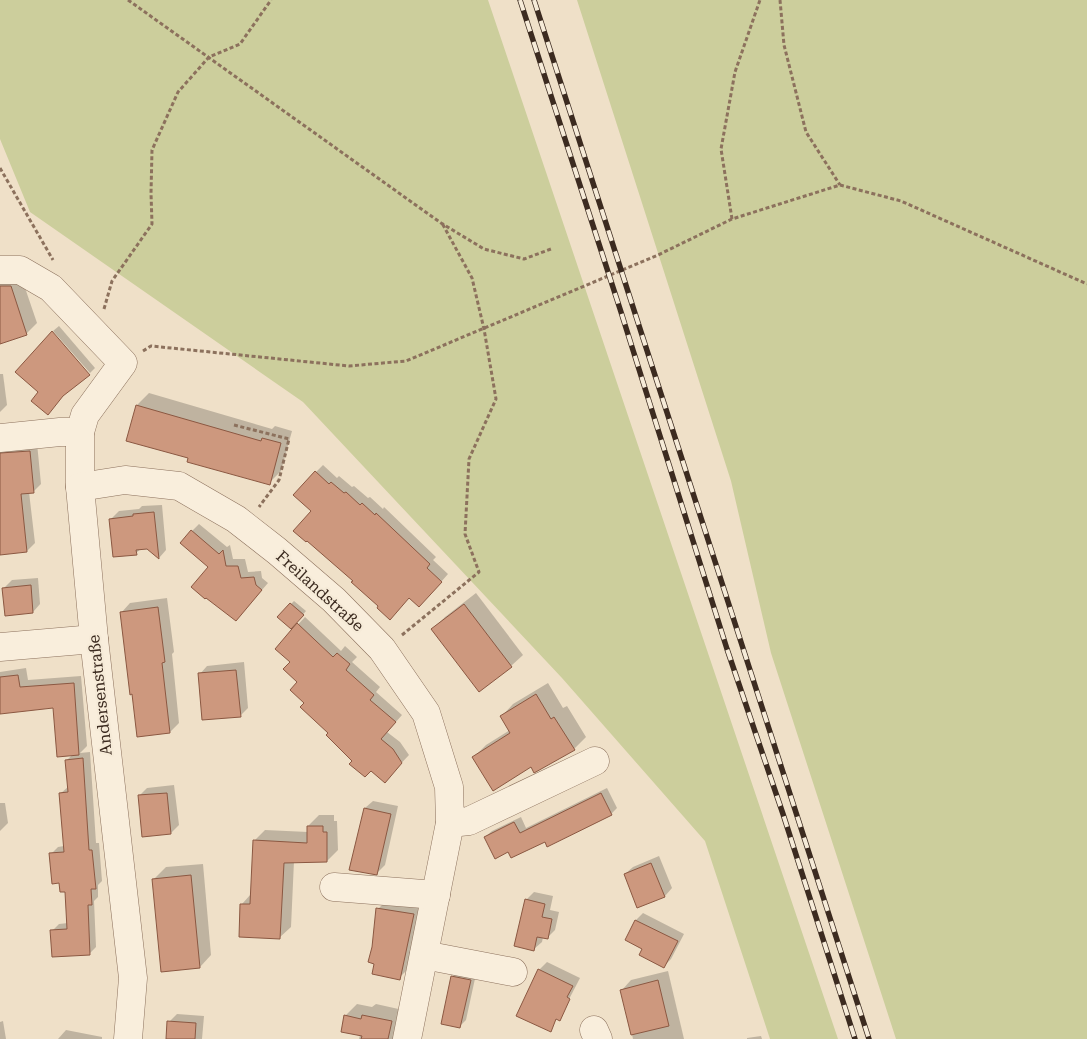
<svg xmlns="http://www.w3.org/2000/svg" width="1087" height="1039" viewBox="0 0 1087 1039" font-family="'Roboto Serif',serif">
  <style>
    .green { fill: #ccce9c }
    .shadow { fill: #0003 }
    .building { fill: #cd987e; stroke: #8b5842 }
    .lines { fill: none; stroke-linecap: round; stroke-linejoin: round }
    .minor-casing { stroke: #8c715d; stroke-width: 29 }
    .path { stroke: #8c715d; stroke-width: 3; stroke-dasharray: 4 2.5; stroke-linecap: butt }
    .minor { stroke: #f9eedc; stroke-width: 28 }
    .rail-casing { stroke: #3c2b20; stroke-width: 5.5 }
    .rail { stroke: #f6ebd8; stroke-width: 4; stroke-dasharray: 11; stroke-linecap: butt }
    .labels { text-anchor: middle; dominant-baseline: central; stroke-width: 4.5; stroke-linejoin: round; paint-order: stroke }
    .street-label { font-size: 16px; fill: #3c2b20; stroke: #f6ebd8 }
  </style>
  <rect width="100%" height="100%" fill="#efe0c8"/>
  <g class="green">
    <polygon points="0,0 488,0 838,1039 770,1039 705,841 562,678 303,402 30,212 0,139"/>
    <polygon points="577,0 1087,0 1087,1039 896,1039 771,653 731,481"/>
  </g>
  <g class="shadow">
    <polygon points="21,276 37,323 26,334 0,343 0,281"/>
    <polygon points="59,326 95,368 90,373 53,331"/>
    <polygon points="0,374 3,374 7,405 0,412"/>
    <polygon points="149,393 272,429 275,426 292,431 281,471 269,483 190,457 137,405"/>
    <polygon points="37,443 41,484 33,492 29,492 35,543 27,551 0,540 0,444"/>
    <polygon points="323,465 337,478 339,476 352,487 354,486 368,498 370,497 383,509 384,507 436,557 433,560 448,574 426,599 409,597 380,606 354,580 312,511 316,472"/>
    <polygon points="162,505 166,550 159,558 147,547 142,548 136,553 111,519 119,511 139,509 142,506"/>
    <polygon points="199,524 227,547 230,545 233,559 245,559 248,572 261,571 262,578 268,583 243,612 210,567 192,531"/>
    <polygon points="38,578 40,604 33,612 4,588 12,580"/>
    <polygon points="476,593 523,655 511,666 433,629 445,617"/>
    <polygon points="167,598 174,652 172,654 179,723 170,732 134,693 121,613 130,603"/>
    <polygon points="294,601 306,611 295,624 291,604"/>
    <polygon points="305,617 341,651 345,646 357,657 352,662 380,687 376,692 402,715 387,732 400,742 409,755 391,774 371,769 354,761 306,703 292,662 276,648"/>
    <polygon points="244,662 248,708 240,716 200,674 207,666"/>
    <polygon points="26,668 28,680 81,676 87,746 80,753 90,752 96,843 99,843 102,881 98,885 98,897 94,901 96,947 89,954 52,931 59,924 68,923 66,890 60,882 51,854 58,847 64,846 60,794 69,786 67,760 73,754 54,706 0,713 0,672"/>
    <polygon points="548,683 563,708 567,706 586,737 574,749 532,766 474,757 486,745 510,730 502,716 513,704"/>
    <polygon points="174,785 179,825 171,833 139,796 147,788"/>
    <polygon points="607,788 617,808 611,814 509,851 485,837 492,831 521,817 526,828"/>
    <polygon points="373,801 398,806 385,865 377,873 365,808"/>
    <polygon points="0,803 5,803 8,823 0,831"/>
    <polygon points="319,815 334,815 334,821 337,821 338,850 327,861 294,861 291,927 279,938 242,904 251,894 254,841 265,830 308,832 308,826"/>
    <polygon points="659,856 672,888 665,896 638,906 625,874 633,867"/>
    <polygon points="203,864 211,955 200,967 154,879 166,867"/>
    <polygon points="534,892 553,896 550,910 559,912 555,930 547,938 543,937 542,942 534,949 526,900"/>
    <polygon points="390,897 425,902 411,966 399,978 376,963 373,948 378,909"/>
    <polygon points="643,913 684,934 671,959 664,966 643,948 626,940 636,920"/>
    <polygon points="547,962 580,978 566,1005 539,970"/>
    <polygon points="458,971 476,974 466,1020 460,1026 452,977"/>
    <polygon points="668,971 684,1039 633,1039 622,990 631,980"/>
    <polygon points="357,1004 372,1007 376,1004 403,1010 397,1039 359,1039 360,1035 345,1016"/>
    <polygon points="177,1014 204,1016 202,1039 167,1039 169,1022"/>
    <polygon points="3,1021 6,1039 0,1039 0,1022"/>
    <polygon points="66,1030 102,1037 102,1039 58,1039"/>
    <polygon points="761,1036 762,1039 747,1039 747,1038"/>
  </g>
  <g class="building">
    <polygon points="0,286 11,286 27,335 0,344"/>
    <polygon points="52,331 90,375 63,396 48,415 31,401 38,392 15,372"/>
    <polygon points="136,405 261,441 262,438 281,443 270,485 187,462 188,458 126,441"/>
    <polygon points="30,451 34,493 21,494 27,552 0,555 0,453"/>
    <polygon points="315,471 329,484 331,482 344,493 346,492 360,505 362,503 375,515 376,513 430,564 427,568 442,582 419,607 409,598 390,620 377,608 378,606 351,582 353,581 307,541 306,542 293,531 311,511 293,495"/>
    <polygon points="154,512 159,559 147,549 136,550 137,555 113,557 109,519 133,516 133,514"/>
    <polygon points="191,530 219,554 223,550 226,566 238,566 241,578 254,577 256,585 262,590 236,621 206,598 205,599 191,587 208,567 180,543"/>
    <polygon points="31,585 33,613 5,616 2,588"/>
    <polygon points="290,603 304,615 291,629 277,617"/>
    <polygon points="464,604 512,667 479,692 431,629"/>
    <polygon points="158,607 165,662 162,663 170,733 137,737 132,694 130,695 120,612"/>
    <polygon points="297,623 333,657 337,653 350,664 346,670 374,695 370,700 396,722 381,739 393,749 402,763 385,783 371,771 365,777 349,764 352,761 326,735 328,733 300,707 304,703 290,690 297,682 283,669 290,662 275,649"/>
    <polygon points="236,670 241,717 202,720 198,673"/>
    <polygon points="18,675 20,687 74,683 79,755 57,757 53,708 0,714 0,677"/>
    <polygon points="536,694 551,719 554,717 575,750 534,773 531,767 493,791 472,757 510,733 500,716"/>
    <polygon points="83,758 89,850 92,850 96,889 91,889 92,905 88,905 90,955 52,957 50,930 67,929 65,892 60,892 59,883 52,884 49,853 64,852 59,793 68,792 65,760"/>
    <polygon points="167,793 171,834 142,837 138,795"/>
    <polygon points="601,793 612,815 547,847 545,842 511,858 508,852 495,859 484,837 514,822 520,833"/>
    <polygon points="364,808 391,814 377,875 349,870"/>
    <polygon points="307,826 323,826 323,832 327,832 327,862 284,863 280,939 239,937 240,904 250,904 253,840 307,843"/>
    <polygon points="651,863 665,897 637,908 624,874"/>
    <polygon points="191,875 200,968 161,972 152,879"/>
    <polygon points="525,899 545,904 542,917 552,919 548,939 537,937 534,951 514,946"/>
    <polygon points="376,908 414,914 400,980 372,974 374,964 368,962 372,947"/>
    <polygon points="635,920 678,941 664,968 639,955 642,949 625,940"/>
    <polygon points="538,969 573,986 567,997 570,999 560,1021 556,1019 551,1032 516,1016"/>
    <polygon points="451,976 471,980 460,1028 441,1024"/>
    <polygon points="658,980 669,1026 631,1035 620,990"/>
    <polygon points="344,1015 361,1019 362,1015 392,1021 388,1039 361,1039 362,1036 341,1032"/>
    <polygon points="167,1021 196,1023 195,1039 166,1039"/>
  </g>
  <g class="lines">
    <defs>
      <g id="minor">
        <polyline points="0,270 20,270 51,288 123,363 85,415 80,432 80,487 94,639 133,978 128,1039"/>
        <polyline points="0,438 60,432 80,432"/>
        <polyline points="80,487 125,480 179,486 236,519 277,551 334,600 382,649 426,713 449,787 450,823 407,1039"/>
        <polyline points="0,647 94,639"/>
        <polyline points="450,823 469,821 595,761"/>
        <polyline points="334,887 436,895"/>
        <polyline points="424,955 513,972"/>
        <polyline points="594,1030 598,1039"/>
      </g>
    </defs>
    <use href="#minor" class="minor-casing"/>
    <g class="path">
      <polyline points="128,0 441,223 484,249 524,259 551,249"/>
      <polyline points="780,0 784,45 806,132 840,185"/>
      <polyline points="0,168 53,260"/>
      <polyline points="732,219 721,149 735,72 760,0"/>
      <polyline points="104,309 112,281 152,224 151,193 152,150 178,92 209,57 240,44 271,0"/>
      <polyline points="143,351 151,346 349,366 406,361 658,255 732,219 840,185 901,201 1087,284"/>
      <polyline points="234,425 289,439 279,480 259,507"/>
      <polyline points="402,635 479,572 465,534 469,459 496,399 484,329 472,278 442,223"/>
    </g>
    <use href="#minor" class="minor"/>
    <defs>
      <g id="rail">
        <polyline points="520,0 621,312 727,649 783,814 855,1039"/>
        <polyline points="534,0 869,1039"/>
      </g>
    </defs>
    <use href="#rail" class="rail-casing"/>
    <use href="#rail" class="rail"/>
  </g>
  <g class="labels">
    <g class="street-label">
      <text transform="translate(320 591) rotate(42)">Freilandstraße</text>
      <text transform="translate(100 695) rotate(-96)">Andersenstraße</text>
    </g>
  </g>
</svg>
